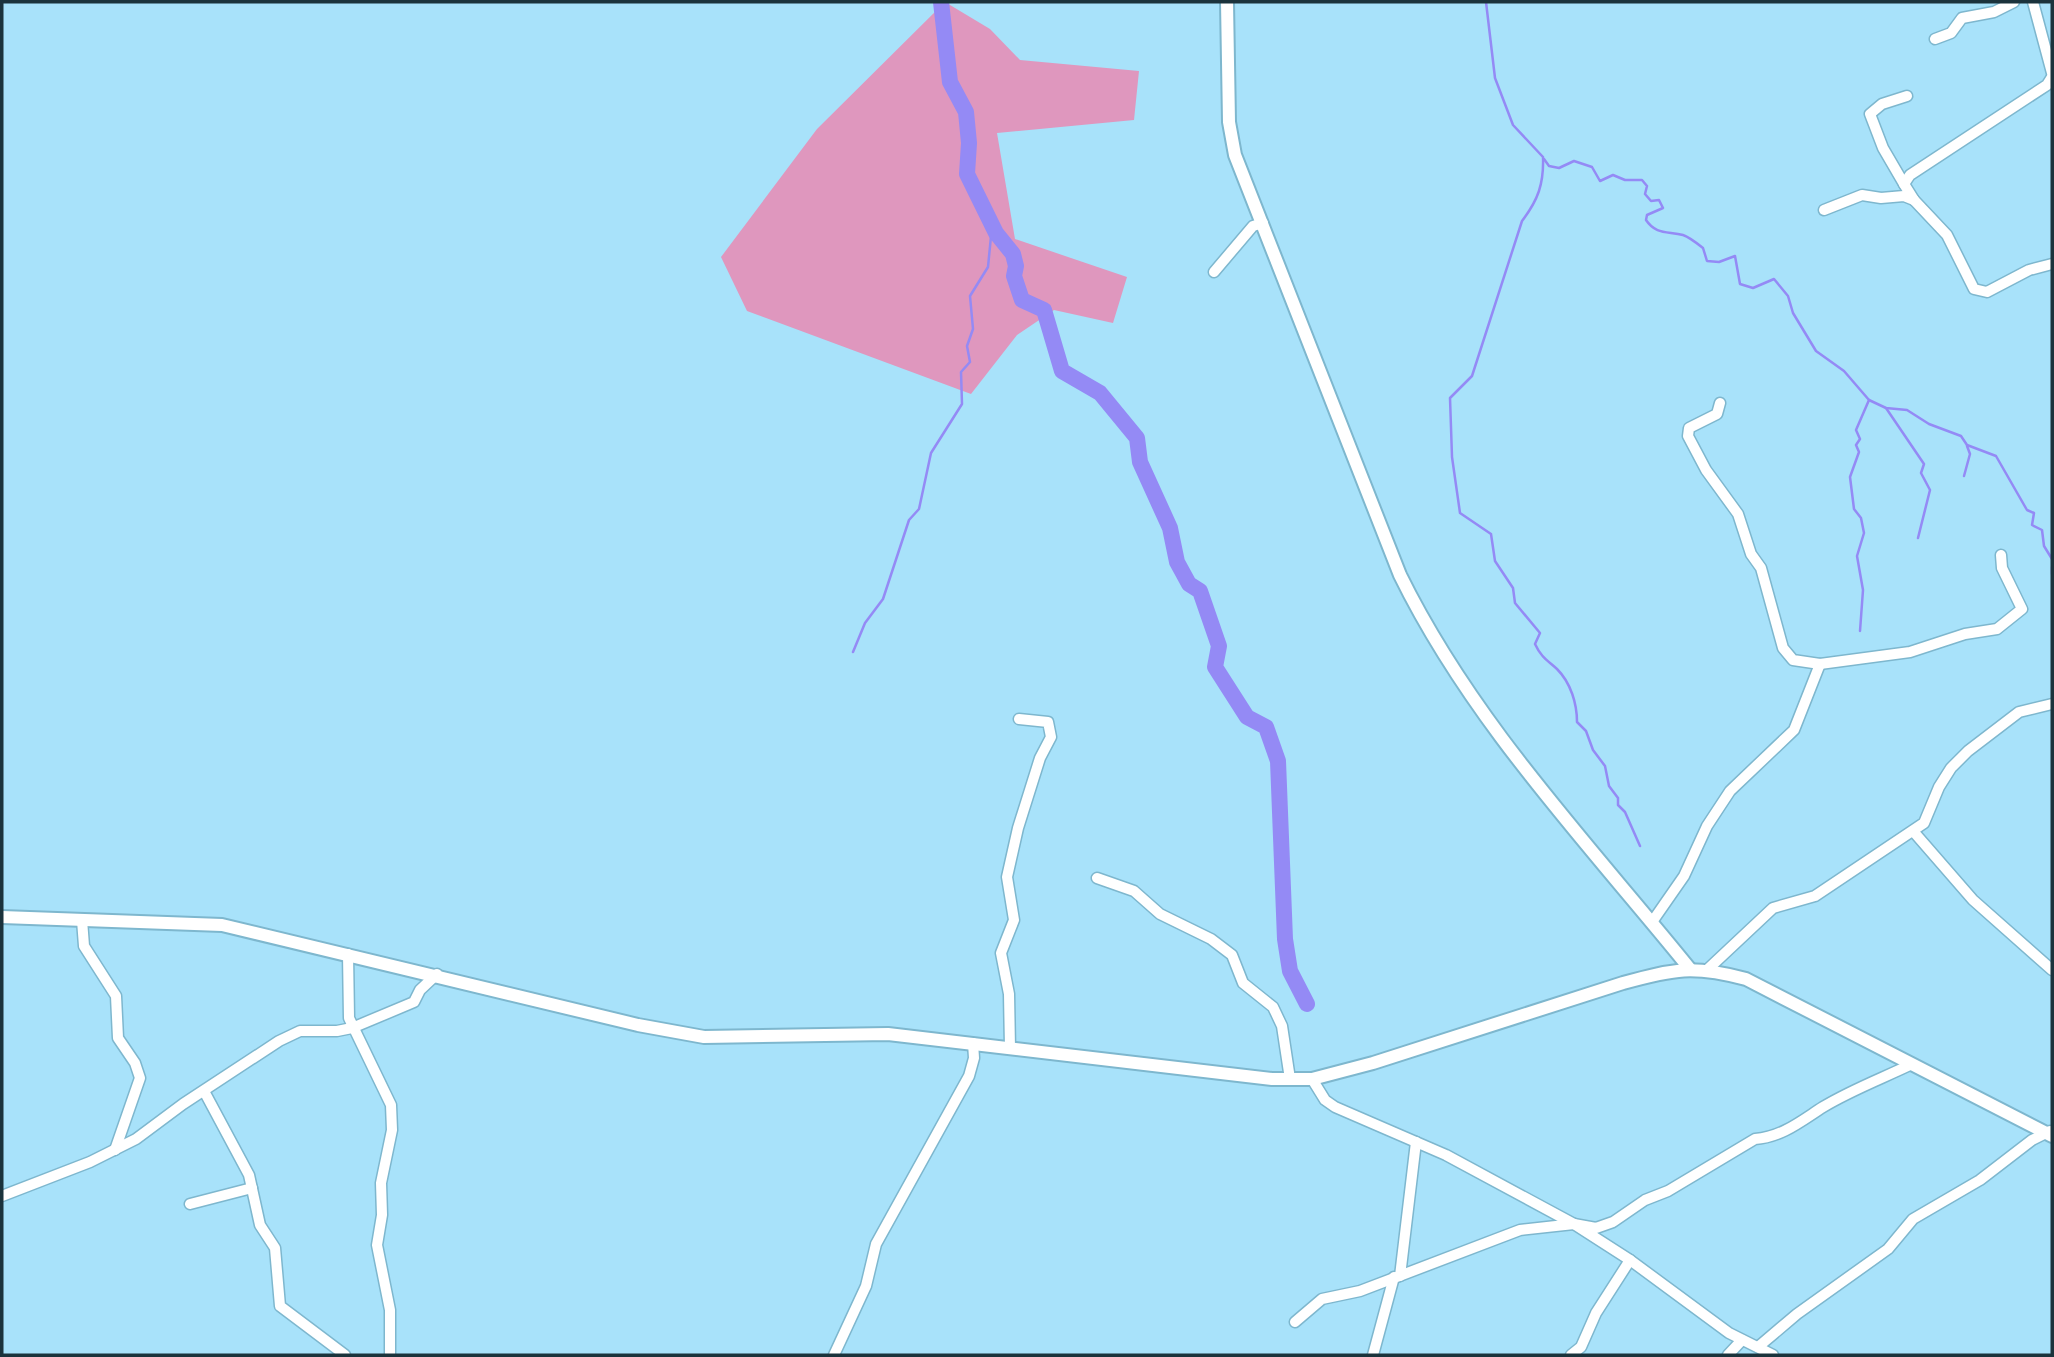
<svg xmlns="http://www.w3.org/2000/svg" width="2054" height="1357" viewBox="0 0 2054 1357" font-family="Karla,sans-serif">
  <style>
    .green { fill: #df97be }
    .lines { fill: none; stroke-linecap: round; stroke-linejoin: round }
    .stream { stroke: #948af5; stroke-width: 2.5 }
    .river { stroke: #948af5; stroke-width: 16 }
    .minor-casing { stroke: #7eb7ce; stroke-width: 13 }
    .tertiary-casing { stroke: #7eb7ce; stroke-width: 16 }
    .minor { stroke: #fff; stroke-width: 10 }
    .tertiary { stroke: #fff; stroke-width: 12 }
  </style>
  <rect width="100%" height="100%" fill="#a8e2fa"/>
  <polygon class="green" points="945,2 990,29 1020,60 1139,71 1134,120 997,133 1015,239 1127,277 1113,323 1054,310 1017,335 971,394 747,311 721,257 817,129"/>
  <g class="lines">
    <g class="stream">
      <path d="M 1486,2 L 1495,78 L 1513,125 L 1543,157 C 1544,184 1538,200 1522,221 L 1472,376 L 1450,398 L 1452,457 L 1460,513 L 1491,534 L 1495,561 L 1513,588 L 1515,603 L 1540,633 L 1535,644 C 1541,657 1547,660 1557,669 C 1571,683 1577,704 1577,722 L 1586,731 L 1593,750 L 1605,766 L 1609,786 L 1618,798 L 1618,805 L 1625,812 L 1640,846"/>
      <path d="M 1544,159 L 1549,166 L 1559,168 L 1574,161 L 1592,167 L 1600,181 L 1613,175 L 1625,180 L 1642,180 L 1647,186 L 1645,194 L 1651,201 L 1659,200 L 1663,208 L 1647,215 L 1646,220 C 1656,235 1668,231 1683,235 C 1689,237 1698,244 1703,248 L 1707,261 L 1719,262 L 1735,256 L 1740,284 L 1753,288 L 1774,279 L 1788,296 L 1793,313 L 1816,351 L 1844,371 L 1869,400 L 1886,408 L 1907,410 L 1929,424 L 1961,436 L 1967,445 L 1996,456 L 2027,510 L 2034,513 L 2032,525 L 2042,530 L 2044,546 L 2052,559"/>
      <polyline points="1886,408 1924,464 1921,473 1930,490 1918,538"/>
      <polyline points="1964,476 1970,454 1967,446"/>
      <polyline points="2052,567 2052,574"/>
      <polyline points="1860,631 1863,590 1857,556 1864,533 1861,518 1854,509 1850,477 1859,452 1856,445 1860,439 1856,430 1869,400"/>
      <polyline points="853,652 865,623 883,599 909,520 919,509 931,453 962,404 961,372 970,362 967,346 973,329 970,296 988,267 992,226"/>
    </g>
    <polyline class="river" points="941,2 950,82 966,112 969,143 967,174 996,233 1013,254 1016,266 1014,276 1022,300 1044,310 1062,371 1100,393 1137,438 1140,462 1170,528 1177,562 1189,584 1200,591 1219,646 1215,667 1247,717 1266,727 1278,761 1285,939 1290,971 1307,1004"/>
    <defs>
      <g id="minor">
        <polyline points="2033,2 2052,73"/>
        <polyline points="1935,39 1951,33 1962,18 1994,12 2014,2"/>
        <polyline points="2052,77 2047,85 1910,175 1904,184 1914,200 1947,235 1974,289 1987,292 2029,270 2052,264"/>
        <polyline points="1904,184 1883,148 1870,114 1882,104 1907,96"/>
        <polyline points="1824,210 1862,195 1881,198 1904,196 1914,200"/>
        <polyline points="1214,272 1253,226 1263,223"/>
        <polyline points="1720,403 1717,414 1689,428 1688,436 1706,470 1738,514 1751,554 1761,568 1783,648 1793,660 1820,664 1910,652 1965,634 1997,629 2022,609 2002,568 2001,555"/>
        <polyline points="1913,831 1973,900 2052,970"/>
        <polyline points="1097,878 1134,891 1160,914 1211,939 1232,955 1243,983 1273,1007 1282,1026 1290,1079"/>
        <polyline points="82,920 84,946 116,996 118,1038 135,1063 140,1078 115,1150"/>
        <polyline points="1652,922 1684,876 1707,826 1730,791 1794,730 1820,664"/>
        <polyline points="348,954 349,1018 391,1105 392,1130 381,1183 382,1215 377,1245 390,1310 390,1355"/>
        <polyline points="1708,969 1773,908 1815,896 1924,823 1939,787 1951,768 1968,751 2019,712 2052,704"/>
        <polyline points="1010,1048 1009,994 1001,953 1014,920 1007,877 1018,828 1040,758 1051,737 1048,722 1019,719"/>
        <polyline points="1312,1079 1325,1100 1335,1107 1446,1155 1574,1224 1630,1260 1729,1333 1773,1355"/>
        <polyline points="204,1091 249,1175 260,1225 275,1248 280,1306 345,1355"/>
        <polyline points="2,1196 90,1162 136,1139 183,1104 279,1041 300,1031 337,1031 352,1028 414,1002 420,990 437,974"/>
        <polyline points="190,1204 252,1188"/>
        <polyline points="1400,1276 1416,1142"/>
        <path d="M 1295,1322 L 1322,1299 L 1360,1291 L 1520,1230 L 1574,1224 L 1596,1228 L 1613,1222 L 1645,1200 L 1668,1191 L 1755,1139 C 1782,1137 1801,1121 1823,1107 C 1851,1090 1883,1078 1912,1064"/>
        <polyline points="1758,1347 1797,1314 1888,1249 1913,1219 1980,1180 2032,1140 2050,1131"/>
        <polyline points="834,1355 866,1286 876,1244 969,1076 974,1058 973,1043"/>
        <polyline points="1373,1355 1394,1277"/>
        <polyline points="1571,1355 1581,1347 1596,1313 1630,1260"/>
        <polyline points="1728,1355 1742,1340"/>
      </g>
      <g id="tertiary">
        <path d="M 1227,2 L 1229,122 L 1235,155 L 1400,575 C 1472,722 1588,843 1690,969"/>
        <path d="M 2,917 L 222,925 L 638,1025 L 704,1037 L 888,1034 L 1272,1079 L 1312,1079 L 1373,1063 L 1623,983 C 1674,969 1693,965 1746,979 L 2052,1136"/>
      </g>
    </defs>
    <use href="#minor" class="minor-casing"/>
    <use href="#tertiary" class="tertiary-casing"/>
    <use href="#minor" class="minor"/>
    <use href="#tertiary" class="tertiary"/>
  </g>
  <rect width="2054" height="1357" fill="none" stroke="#1b333c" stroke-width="7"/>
</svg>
